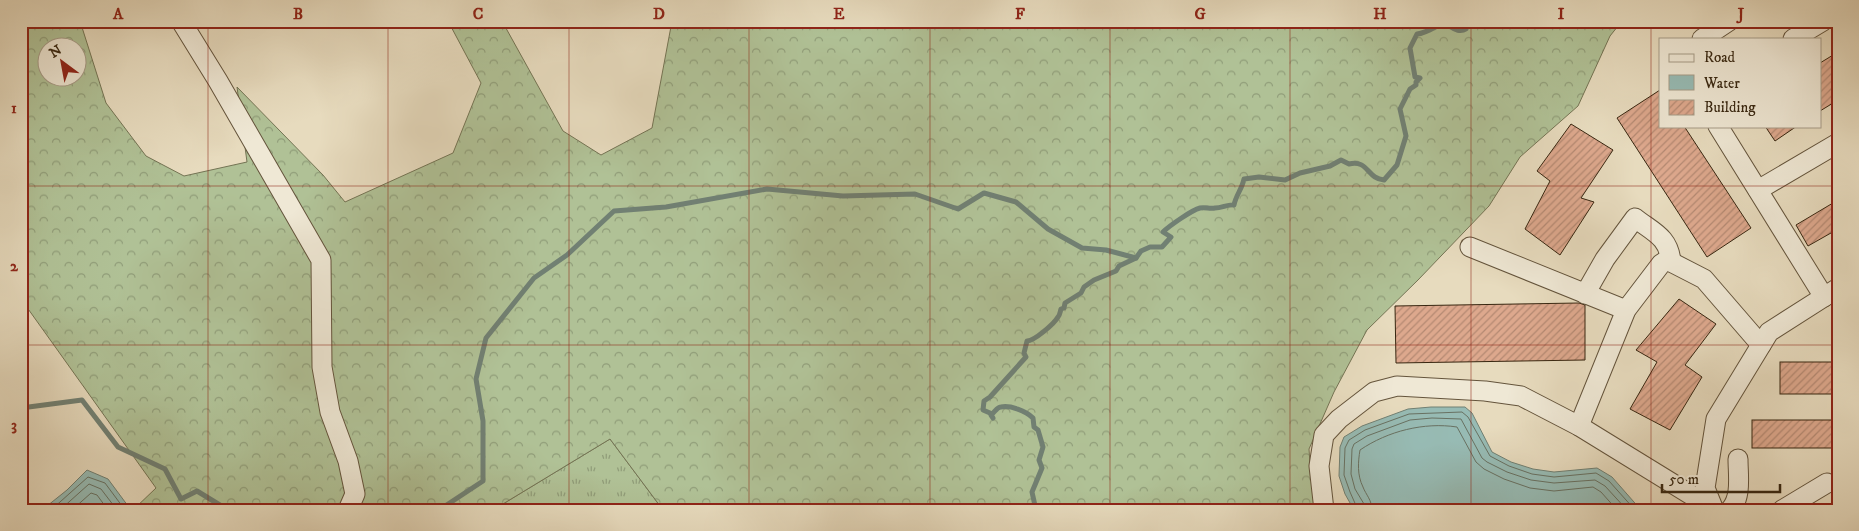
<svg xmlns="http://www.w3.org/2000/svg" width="1859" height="531" viewBox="0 0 1859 531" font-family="'IM FELL DW Pica',serif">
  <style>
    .grass { fill: url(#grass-tufts); stroke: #747454 }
    .forest { fill: url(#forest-crowns); stroke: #747454; fill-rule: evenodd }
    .water { fill: #97bbb4; stroke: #718073 }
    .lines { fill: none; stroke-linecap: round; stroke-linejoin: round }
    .shore { stroke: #687162; stroke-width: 1 }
    .stream { stroke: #718073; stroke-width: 5 }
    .building { fill: url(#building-hatch); stroke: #382711 }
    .minor-casing { stroke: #64543c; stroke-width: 21 }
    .minor { stroke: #efe8d5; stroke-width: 19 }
    .grid { fill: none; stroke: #8f2418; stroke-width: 1; stroke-opacity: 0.55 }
    .neatline { fill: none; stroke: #8f2418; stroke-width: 2 }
    .grid-label { font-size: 16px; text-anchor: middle; font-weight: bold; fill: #8f2418 }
  </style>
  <defs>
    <pattern id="grass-tufts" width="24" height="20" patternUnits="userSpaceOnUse" patternTransform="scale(1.25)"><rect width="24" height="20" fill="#b0c196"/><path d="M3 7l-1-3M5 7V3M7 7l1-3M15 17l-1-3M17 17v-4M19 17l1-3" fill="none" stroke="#909d79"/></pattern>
    <pattern id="forest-crowns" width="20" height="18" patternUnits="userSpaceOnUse" patternTransform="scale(1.25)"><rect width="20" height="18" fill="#b0c196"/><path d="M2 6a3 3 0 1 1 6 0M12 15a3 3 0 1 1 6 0" fill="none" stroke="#909d79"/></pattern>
    <pattern id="building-hatch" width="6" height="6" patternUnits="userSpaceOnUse" patternTransform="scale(1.25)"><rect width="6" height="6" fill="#dda88d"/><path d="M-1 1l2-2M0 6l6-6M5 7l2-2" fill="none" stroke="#b48972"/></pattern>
  </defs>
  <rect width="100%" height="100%" fill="#e7dbbe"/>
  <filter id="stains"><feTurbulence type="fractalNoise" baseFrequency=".004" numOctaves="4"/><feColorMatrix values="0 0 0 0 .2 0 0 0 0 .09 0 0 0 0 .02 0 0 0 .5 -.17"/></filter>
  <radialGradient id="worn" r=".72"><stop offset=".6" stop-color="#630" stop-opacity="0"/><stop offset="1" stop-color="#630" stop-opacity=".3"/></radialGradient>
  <polygon class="grass" points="610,439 663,510 493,510"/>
  <path class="forest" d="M 21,21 L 80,21 L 106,103 L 146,156 L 184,176 L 247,162 L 237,87 L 323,175 L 345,202 L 453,153 L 481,83 L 448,21 L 502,21 L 563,131 L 601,155 L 652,128 L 672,21 L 1622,21 L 1610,36 L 1578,106 L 1520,157 L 1489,206 L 1418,280 L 1367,330 L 1334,392 L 1309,449 L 1311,478 L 1320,510 L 663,510 L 610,439 L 493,510 L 133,510 L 156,488 L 21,299 ZM 48,48 L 78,48 L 78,78 L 48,78 Z"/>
  <g class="water">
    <polygon points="1431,407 1465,407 1472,413 1492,452 1511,462 1533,469 1554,472 1597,468 1612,477 1641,510 1354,510 1345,494 1339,476 1340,447 1344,437 1362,426 1408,409"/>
    <polygon points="87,470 108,479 131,510 46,510 47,506 67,490"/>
  </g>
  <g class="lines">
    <g class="shore">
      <polyline points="51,510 88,477 105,483 125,510"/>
      <polyline points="60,510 89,484 101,489 117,510"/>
      <polyline points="72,510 91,493 97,495 108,510"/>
      <polyline points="1358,510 1350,492 1344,475 1345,448 1349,440 1365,430 1409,414 1462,412 1468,417 1490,456 1509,466 1532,474 1554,477 1596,473 1609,481 1635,510"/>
      <polyline points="1364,510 1364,504 1355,489 1351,474 1352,449 1354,444 1367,436 1410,420 1432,418 1461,419 1482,458 1487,462 1507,472 1531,480 1554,483 1595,480 1605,486 1627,510"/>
      <path d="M 1372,510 C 1372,500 1366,495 1363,487 C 1357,475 1358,462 1360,450 C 1388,431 1424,422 1457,427 L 1476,462 L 1484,469 L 1504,479 L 1530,488 L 1554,491 L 1593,487 L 1601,492 L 1617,510"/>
    </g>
    <g class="stream">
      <polyline points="21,408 82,400 118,447 165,469 181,499 197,491 228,510"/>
      <polyline points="439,510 483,481 483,421 476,379 486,338 534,278 567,255 614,211 666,207 767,189 843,196 915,194 958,209 984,193 1016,202 1048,229 1082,248 1106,250 1136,258"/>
      <path d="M 1036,510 L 1032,492 L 1042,468 L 1039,460 L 1043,447 L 1038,430 L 1034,427 L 1033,418 C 1026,411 1010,405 1001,407 C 997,407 995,412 991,415 L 993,418 L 990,413 L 983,410 L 984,401 L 990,397 L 1026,357 L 1024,353 L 1027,341 C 1034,341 1054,324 1058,317 C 1060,315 1060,312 1061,309 L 1064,308 L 1065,303 L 1081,293 L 1084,287 L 1094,280 L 1116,271 L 1119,266 L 1136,258 L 1141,251 L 1150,247 L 1162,247 L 1171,237 L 1163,232 C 1169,226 1192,210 1200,208 C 1205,207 1210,209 1215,208 C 1222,208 1228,204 1234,205 C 1236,195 1242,189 1244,179 L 1259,177 L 1285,180 L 1300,173 L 1330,166 L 1341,160 L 1349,164 C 1368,159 1367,179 1384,180 L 1397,165 L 1406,136 L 1400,109 L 1410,89 L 1416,85 L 1416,82 L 1420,78 L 1415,77 L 1410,48 L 1417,34 C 1427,33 1434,27 1443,23 C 1451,26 1458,34 1466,29 L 1463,21"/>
    </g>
  </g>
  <g class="building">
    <polygon points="1838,52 1838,100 1820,111 1820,63"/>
    <polygon points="1660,90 1660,126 1684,126 1751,228 1707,257 1617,118"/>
    <polygon points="1571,124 1613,150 1581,198 1594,202 1560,255 1525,229 1550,181 1537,171"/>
    <polygon points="1765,126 1797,126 1775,141"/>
    <polygon points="1838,200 1838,229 1808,246 1796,225"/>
    <polygon points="1679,299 1716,324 1685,365 1702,377 1670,430 1630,409 1657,362 1636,350"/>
    <polygon points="1579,303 1585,305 1585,360 1396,363 1395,306"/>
    <rect x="1780" y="362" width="58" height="32"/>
    <rect x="1752" y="420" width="86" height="28"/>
  </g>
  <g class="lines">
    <defs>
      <g id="minor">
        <polyline points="181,21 218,81 321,260 322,367 330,412 348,461 355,494 348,510"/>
        <polyline points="1702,39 1729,21"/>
        <polyline points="1793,39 1823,21"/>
        <polyline points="1718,126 1824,297"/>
        <polyline points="1758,190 1838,143"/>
        <polyline points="1470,247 1626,310"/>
        <path d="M 1585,294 L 1605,259 L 1635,218 C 1653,232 1669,237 1671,262"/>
        <polyline points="1579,426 1626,310 1661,264 1667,260 1704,279 1761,345"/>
        <polyline points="1324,510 1319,466 1324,435 1339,419 1374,392 1397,386 1485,391 1521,396 1579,426 1714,509"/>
        <polyline points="1714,510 1705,488 1716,419 1769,332 1838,288"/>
        <path d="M 1730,510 C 1742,497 1738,476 1738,459"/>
        <polyline points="1782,510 1827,483"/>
      </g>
    </defs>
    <use href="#minor" class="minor-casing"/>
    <use href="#minor" class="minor"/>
  </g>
  <path class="grid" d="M 208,21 L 208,510M 388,21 L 388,510M 569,21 L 569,510M 749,21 L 749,510M 930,21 L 930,510M 1110,21 L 1110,510M 1290,21 L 1290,510M 1471,21 L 1471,510M 1651,21 L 1651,510M 21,186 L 1838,186M 21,345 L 1838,345"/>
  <rect width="1859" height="531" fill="none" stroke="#e7dbbe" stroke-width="55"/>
  <rect x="1659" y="38" width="162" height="90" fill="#efe8d5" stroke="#a69b87"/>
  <rect x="1669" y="54" width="25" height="8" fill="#efe8d5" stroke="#a69b87"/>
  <text x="1704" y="62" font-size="15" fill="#382711">Road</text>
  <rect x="1669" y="75" width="25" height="15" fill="#97bbb4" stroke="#a69b87"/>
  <text x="1704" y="88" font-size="15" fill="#382711">Water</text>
  <rect x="1669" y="100" width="25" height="15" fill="url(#building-hatch)" stroke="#a69b87"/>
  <text x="1704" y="112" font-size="15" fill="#382711">Building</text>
  <g transform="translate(62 62) rotate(328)"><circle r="24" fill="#efe8d5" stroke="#a69b87"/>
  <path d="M0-4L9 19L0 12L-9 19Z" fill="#8f2418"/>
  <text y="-8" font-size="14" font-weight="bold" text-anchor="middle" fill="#382711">N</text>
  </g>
  <path d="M1662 484v8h118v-8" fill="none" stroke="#382711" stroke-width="2.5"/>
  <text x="1669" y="484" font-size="15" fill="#382711" stroke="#efe8d5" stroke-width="4" paint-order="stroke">50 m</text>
  <rect x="28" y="28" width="1804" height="476" class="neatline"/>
  <g class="grid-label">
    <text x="118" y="19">A</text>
    <text x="298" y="19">B</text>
    <text x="478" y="19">C</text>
    <text x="659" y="19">D</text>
    <text x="839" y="19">E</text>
    <text x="1020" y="19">F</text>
    <text x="1200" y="19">G</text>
    <text x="1380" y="19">H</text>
    <text x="1561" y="19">I</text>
    <text x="1741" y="19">J</text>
    <text x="14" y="113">1</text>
    <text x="14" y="271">2</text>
    <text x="14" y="430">3</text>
  </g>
  <rect width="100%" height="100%" filter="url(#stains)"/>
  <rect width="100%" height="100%" fill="url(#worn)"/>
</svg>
